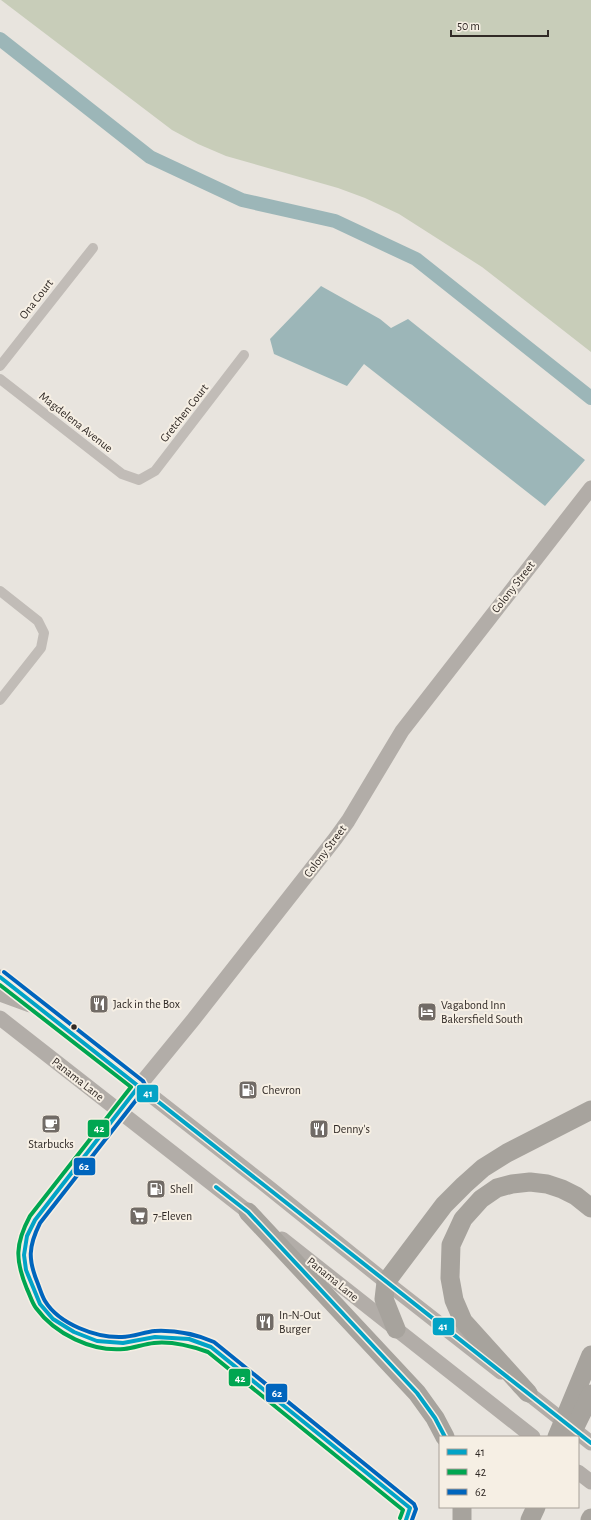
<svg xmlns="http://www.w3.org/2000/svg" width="591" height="1520" viewBox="0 0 591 1520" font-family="'Alegreya Sans',sans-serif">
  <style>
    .green { fill: #c8cdb9 }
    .water { fill: #9cb6b8 }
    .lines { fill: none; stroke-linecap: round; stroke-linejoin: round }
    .canal { stroke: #9cb6b8; stroke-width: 14 }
    .street { stroke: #c1bcb7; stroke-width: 10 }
    .secondary { stroke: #b2ada8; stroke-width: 15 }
    .highway { stroke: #a7a39d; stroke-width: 19 }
    .bus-1-casing { stroke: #f6efe4; stroke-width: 7 }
    .bus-2-casing { stroke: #f6efe4; stroke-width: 7 }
    .bus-3-casing { stroke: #f6efe4; stroke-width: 7 }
    .bus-1 { stroke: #02a3c6; stroke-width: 4 }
    .bus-2 { stroke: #00a651; stroke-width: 4 }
    .bus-3 { stroke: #0065bd; stroke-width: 4 }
    .bus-dot { fill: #312a26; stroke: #f6efe4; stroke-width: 1.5 }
    .labels { text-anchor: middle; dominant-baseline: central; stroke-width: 4; stroke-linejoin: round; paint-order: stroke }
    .street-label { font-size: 12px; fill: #312a26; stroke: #f6efe4 }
    .poi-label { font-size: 12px; fill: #312a26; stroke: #f6efe4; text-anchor: start }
    .line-badge { stroke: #f6efe4; stroke-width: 1.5 }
    .badge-label { font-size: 11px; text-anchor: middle; font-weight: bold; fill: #fff }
  </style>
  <rect width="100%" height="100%" fill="#e8e4de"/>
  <polygon class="green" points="1,0 591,0 591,352 482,267 399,214 365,198 338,188 226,156 198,144 172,130"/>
  <polygon class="water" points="321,286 380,319 391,328 408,319 585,460 545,506 364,364 347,386 274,354 270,339"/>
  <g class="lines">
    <polyline class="canal" points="0,39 150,157 242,200 335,221 416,259 591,398"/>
    <g class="street">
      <polyline points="0,366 93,248"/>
      <polyline points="0,379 122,474 139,480 155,471 244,355"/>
      <polyline points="0,591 38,621 44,633 41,648 0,700"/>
      <polyline points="119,1111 139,1086"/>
    </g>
    <g class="secondary">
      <polyline points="0,977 268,1187 386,1282 501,1372"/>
      <polyline points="0,994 30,1005"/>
      <polyline points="0,1018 256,1218"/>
      <polyline points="139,1086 193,1020 335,839 348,821 402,731 591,488"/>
      <polyline points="47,1205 119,1111"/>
      <polyline points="282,1239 533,1437"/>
      <polyline points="519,1386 591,1443"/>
      <polyline points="578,1472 591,1482"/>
    </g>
    <g class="highway">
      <polyline points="248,1212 417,1393 435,1418 445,1437"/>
      <polyline points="396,1329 384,1299 386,1282 444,1205 464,1185 483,1168 507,1153 591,1110"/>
      <polyline points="528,1393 463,1321 454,1300 450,1278 451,1245 463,1219 481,1199 497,1188 512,1184 530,1182 547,1184 562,1189 576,1196 591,1208"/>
      <polyline points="557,1437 591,1355"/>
      <polyline points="570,1437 591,1394"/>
      <polyline points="462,1507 462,1520"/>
      <polyline points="530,1520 536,1507"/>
      <polyline points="590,1520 591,1518"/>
    </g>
    <defs>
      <g id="bus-1">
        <polyline points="0,977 591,1443"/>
        <polyline points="139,1086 35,1220 27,1236 24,1255 26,1270 40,1304 53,1319 74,1332 97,1341 123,1343 155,1337 189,1339 211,1347 410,1508 406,1520"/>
        <polyline points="216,1187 248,1212 417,1393 435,1418 445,1437"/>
      </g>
      <path id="bus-2" d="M 0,985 L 131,1087 L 30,1216 C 15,1244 15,1260 27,1289 C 30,1295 32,1303 36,1308 C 55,1334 92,1352 124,1349 C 134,1348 144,1344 154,1343 C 173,1341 191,1346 208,1352 L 403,1510 L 400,1518"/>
      <path id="bus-3" d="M 4,972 L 143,1081 L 145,1085 L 144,1090 L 40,1223 C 28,1247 28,1260 38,1284 C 40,1289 42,1296 45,1301 C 59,1324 96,1338 122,1337 C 133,1337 144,1332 155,1331 C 176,1330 195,1334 214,1342 L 414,1504 L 416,1509 L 412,1520"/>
    </defs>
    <use href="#bus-1" class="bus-1-casing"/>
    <use href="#bus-2" class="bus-2-casing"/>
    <use href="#bus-3" class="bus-3-casing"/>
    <use href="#bus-1" class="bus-1"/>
    <use href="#bus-2" class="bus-2"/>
    <use href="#bus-3" class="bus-3"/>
  </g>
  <defs>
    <symbol id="restaurant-square" viewBox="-11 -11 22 22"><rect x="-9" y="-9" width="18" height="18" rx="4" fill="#716b66" stroke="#f6efe4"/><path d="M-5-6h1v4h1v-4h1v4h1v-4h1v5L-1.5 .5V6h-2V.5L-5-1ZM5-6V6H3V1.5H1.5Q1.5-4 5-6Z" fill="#fff"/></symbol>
    <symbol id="hotel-square" viewBox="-11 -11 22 22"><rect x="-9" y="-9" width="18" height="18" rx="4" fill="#716b66" stroke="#f6efe4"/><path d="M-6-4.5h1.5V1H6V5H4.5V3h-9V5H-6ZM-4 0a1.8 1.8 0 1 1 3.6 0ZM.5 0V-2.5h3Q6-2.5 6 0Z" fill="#fff"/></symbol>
    <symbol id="fuel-square" viewBox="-11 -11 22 22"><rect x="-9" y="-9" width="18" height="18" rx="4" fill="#716b66" stroke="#f6efe4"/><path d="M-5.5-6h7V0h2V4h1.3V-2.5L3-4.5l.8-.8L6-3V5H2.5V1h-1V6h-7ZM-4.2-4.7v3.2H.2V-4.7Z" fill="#fff"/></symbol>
    <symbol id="cafe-square" viewBox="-11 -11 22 22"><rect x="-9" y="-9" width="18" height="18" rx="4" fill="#716b66" stroke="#f6efe4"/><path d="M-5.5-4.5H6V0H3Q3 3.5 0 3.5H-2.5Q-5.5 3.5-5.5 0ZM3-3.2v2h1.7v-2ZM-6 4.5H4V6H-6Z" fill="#fff"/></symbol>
    <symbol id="supermarket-square" viewBox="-11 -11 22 22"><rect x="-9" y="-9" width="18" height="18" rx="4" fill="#716b66" stroke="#f6efe4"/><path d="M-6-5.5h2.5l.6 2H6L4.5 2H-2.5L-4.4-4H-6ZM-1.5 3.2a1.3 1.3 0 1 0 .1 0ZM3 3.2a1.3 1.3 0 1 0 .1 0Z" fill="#fff"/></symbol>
  </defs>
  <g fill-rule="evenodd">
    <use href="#restaurant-square" x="88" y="993" width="22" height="22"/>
    <use href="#hotel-square" x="416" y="1001" width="22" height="22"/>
    <use href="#fuel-square" x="237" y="1079" width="22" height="22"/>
    <use href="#cafe-square" x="40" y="1113" width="22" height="22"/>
    <use href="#restaurant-square" x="308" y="1118" width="22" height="22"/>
    <use href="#fuel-square" x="145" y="1178" width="22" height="22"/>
    <use href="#supermarket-square" x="128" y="1205" width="22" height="22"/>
    <use href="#restaurant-square" x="254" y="1311" width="22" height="22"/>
  </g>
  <circle class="bus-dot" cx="74" cy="1027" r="3.5"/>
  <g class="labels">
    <g class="street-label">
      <text transform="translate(36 299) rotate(-52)">Ona Court</text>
      <text transform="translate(184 413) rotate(-52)">Gretchen Court</text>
      <text transform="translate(76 422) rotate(38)">Magdelena Avenue</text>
      <text transform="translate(513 587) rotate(-52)">Colony Street</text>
      <text transform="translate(325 851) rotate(-53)">Colony Street</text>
      <text transform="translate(78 1079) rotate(38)">Panama Lane</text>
      <text transform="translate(333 1279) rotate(39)">Panama Lane</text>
    </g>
    <g class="poi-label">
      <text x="113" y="1004">Jack in the Box</text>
      <text x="441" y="1005">Vagabond Inn<tspan x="441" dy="14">Bakersfield South</tspan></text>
      <text x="262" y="1090">Chevron</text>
      <text x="333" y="1129">Denny's</text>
      <text x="51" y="1144" text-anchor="middle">Starbucks</text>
      <text x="170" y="1189">Shell</text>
      <text x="153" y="1216">7-Eleven</text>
      <text x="279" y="1315">In-N-Out<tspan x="279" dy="14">Burger</tspan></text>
    </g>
  </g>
  <g class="line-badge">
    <rect x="136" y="1084" width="23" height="19" rx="4" fill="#02a3c6"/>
    <rect x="87" y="1119" width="23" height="19" rx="4" fill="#00a651"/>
    <rect x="73" y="1157" width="23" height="19" rx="4" fill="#0065bd"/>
    <rect x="432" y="1317" width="23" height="19" rx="4" fill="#02a3c6"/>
    <rect x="228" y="1368" width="23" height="19" rx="4" fill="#00a651"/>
    <rect x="265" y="1383" width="23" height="20" rx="4" fill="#0065bd"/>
  </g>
  <g class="badge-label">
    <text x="148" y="1097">41</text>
    <text x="99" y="1132">42</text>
    <text x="84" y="1170">62</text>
    <text x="443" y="1330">41</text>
    <text x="240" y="1382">42</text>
    <text x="277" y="1397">62</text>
  </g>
  <rect x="439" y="1436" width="140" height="72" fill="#f6efe4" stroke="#a7a098"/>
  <rect x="447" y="1449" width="20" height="6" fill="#02a3c6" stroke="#a7a098"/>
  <text x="475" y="1456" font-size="12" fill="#312a26">41</text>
  <rect x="447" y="1469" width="20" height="6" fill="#00a651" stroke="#a7a098"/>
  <text x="475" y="1476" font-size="12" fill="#312a26">42</text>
  <rect x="447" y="1489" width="20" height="6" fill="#0065bd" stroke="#a7a098"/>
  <text x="475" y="1496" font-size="12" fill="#312a26">62</text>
  <path d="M451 30v6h97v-6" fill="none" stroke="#312a26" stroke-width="2"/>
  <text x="457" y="30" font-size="12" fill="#312a26" stroke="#f6efe4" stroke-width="3" paint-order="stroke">50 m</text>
</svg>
